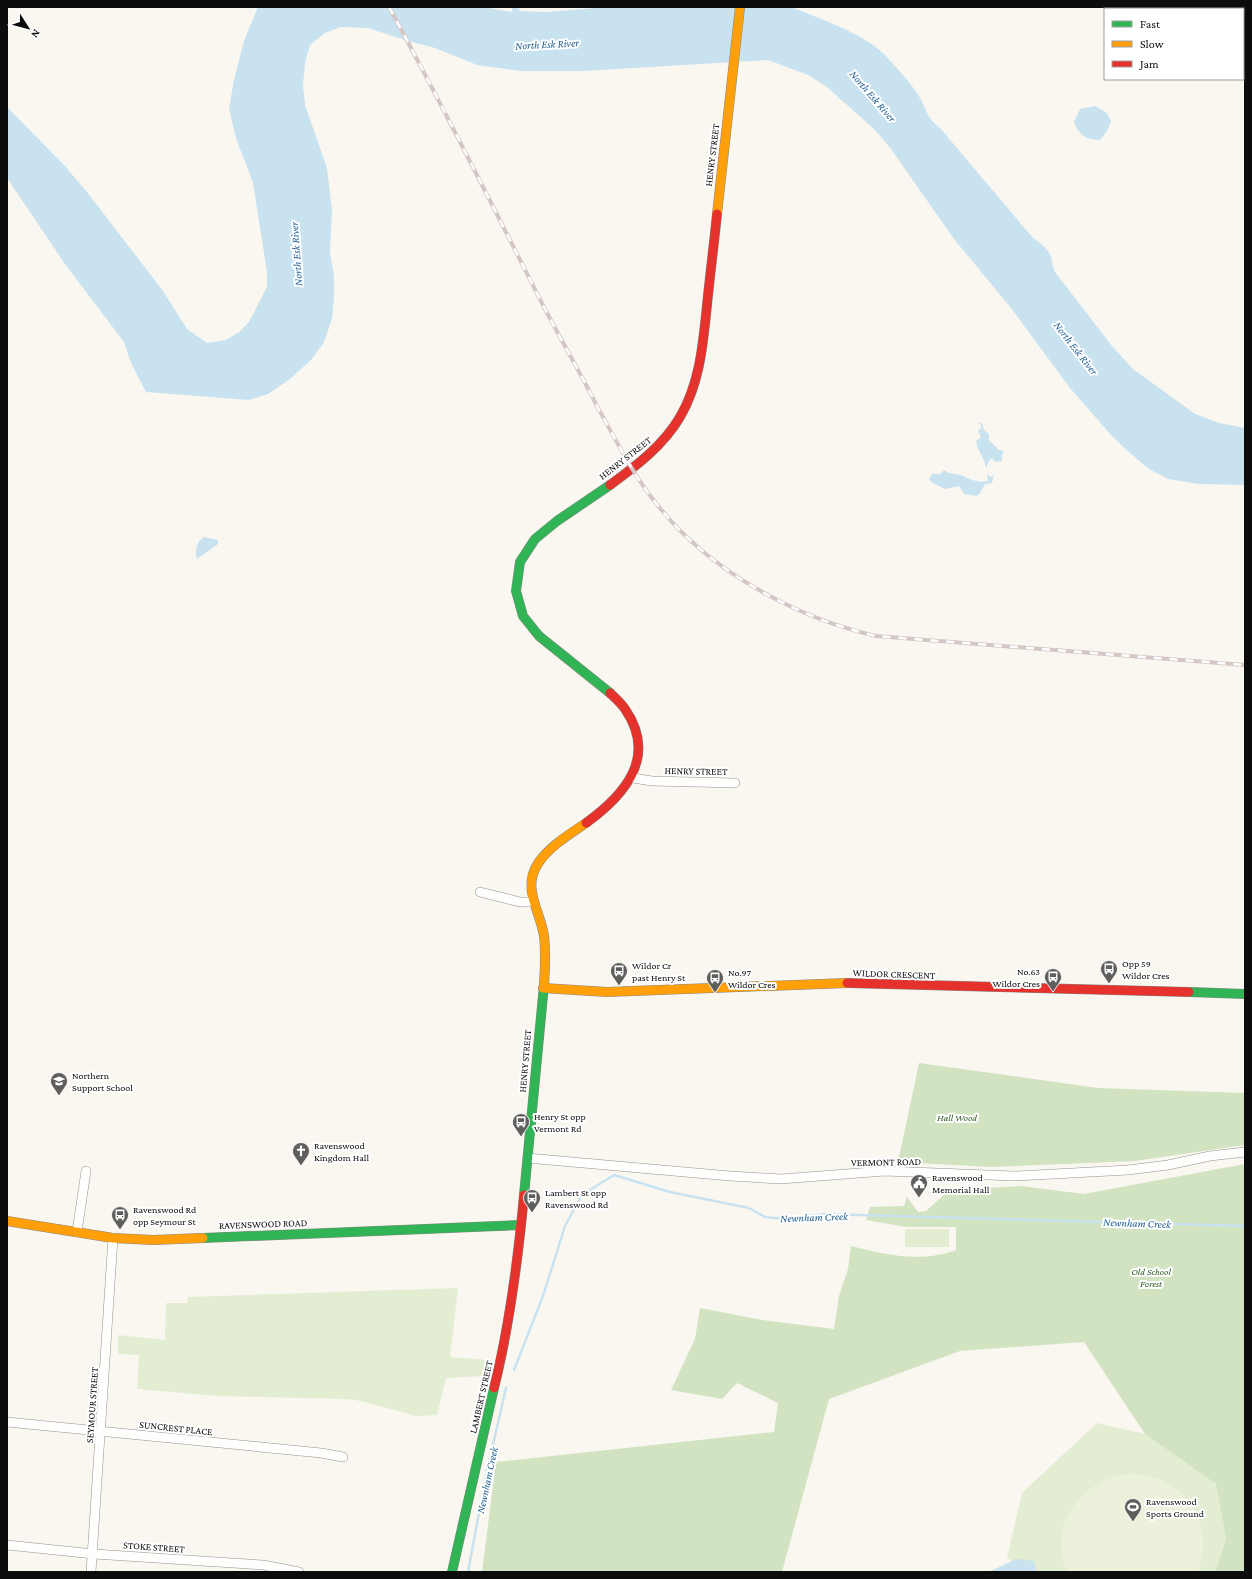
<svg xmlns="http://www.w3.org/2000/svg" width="1252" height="1579" viewBox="0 0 1252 1579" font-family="'Crimson Pro',serif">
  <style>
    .green { fill: #e2edd2 }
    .forest { fill: #d2e3c1 }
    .pitch { fill: #ebf1db }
    .water { fill: #c9e2f0 }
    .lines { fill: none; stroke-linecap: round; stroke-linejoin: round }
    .stream { stroke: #c9e2f0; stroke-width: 2.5 }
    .street-casing { stroke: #93928f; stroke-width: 10 }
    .fast-casing { stroke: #898885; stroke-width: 10 }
    .slow-casing { stroke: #898885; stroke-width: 10 }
    .jam-casing { stroke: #898885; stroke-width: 10 }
    .street { stroke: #fefefd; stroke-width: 9 }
    .fast { stroke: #30b455; stroke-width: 9 }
    .slow { stroke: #ff9f0a; stroke-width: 9 }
    .jam { stroke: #e5322d; stroke-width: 9 }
    .rail-casing { stroke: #d5c6c6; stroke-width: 4 }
    .rail { stroke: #fff; stroke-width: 2.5; stroke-dasharray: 8; stroke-linecap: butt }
    .labels { text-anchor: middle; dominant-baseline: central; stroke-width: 4; stroke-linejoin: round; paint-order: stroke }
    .street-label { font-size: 10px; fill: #0c0c0c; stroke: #fff }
    .poi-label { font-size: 10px; fill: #0c0c0c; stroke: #fff; text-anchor: start }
    .park-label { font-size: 10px; font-style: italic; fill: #2e5d22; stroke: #fff }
    .water-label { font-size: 11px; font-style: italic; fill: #215f91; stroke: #fff }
  </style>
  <rect width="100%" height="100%" fill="#f9f7f0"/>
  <g class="green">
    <rect x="905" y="1229" width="44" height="18"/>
    <polygon points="458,1288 450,1357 488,1360 484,1376 446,1378 437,1415 416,1416 361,1401 347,1399 217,1396 137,1389 139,1355 118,1354 118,1335 165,1340 166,1303 187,1303 188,1297"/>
    <polygon points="1097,1423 1145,1434 1216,1484 1226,1539 1215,1572 1030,1572 1007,1558 1022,1493"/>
  </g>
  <g class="forest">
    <polygon points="919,1063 1098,1088 1245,1093 1245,1145 1135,1161 992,1167 898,1162"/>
    <path d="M 1245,1164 L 1245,1572 L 1215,1572 L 1226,1539 L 1216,1484 L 1145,1434 L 1084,1342 L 960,1351 L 829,1399 L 782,1572 L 482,1572 L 496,1462 L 774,1432 L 778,1403 L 737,1383 L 722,1399 L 671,1390 L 695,1339 L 700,1308 L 762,1320 L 834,1329 L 839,1296 L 848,1269 L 851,1246 C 886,1255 921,1263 956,1250 L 956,1227 L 906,1227 L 866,1220 L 870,1207 L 904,1206 L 907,1197 L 918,1212 L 926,1211 L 949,1190 L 1021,1186 L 1084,1194 Z"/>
  </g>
  <path class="pitch" d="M 1128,1474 C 1182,1473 1217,1520 1198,1572 L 1067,1572 C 1047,1525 1081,1480 1128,1474 Z"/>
  <g class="water">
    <path d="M 258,7 L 483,7 L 512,12 L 512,7 L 518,7 L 520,11 L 547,12 L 608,7 L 792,7 C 821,20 862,32 885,55 C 894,65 914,86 920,98 C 928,112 926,117 940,128 L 1033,238 C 1040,243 1048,248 1051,257 C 1053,263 1052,267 1055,272 L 1112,346 L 1133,369 L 1195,414 L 1219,423 L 1245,428 L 1245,485 L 1199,484 L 1168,479 L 1149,469 L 1130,453 L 1111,435 L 1070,388 L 1011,308 L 954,239 L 891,149 L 875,130 L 827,87 L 808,75 L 768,60 L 583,71 L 521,71 L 477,65 L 435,48 L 408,41 L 368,28 L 341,27 L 325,33 L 310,45 L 305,62 L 303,86 L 305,105 L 327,168 L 332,210 L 330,253 L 334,275 L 334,297 L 332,319 L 324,342 L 312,359 L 290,379 L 268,394 L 249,400 L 146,392 L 131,363 L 124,342 L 65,264 L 7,178 L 7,107 L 64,165 L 87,192 L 163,291 L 187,329 L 207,343 L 226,340 L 239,332 L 249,322 L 267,287 L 267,272 L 253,183 L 236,138 L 229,109 L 234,80 L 244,41 Z"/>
    <path d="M 1095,106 L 1107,113 L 1111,121 L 1107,131 L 1100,140 C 1086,140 1079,135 1074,122 L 1080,109 Z"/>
    <path d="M 979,423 L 982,423 L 984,430 L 989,434 L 989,440 L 999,450 L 1004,451 L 1002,454 L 1002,461 L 995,462 L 993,459 L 990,459 L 986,468 C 985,458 977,451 976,441 L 981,437 L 978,431 L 982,427 Z"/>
    <path d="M 944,470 C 950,475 957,473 963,476 C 972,480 978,483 988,481 L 987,474 L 991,477 L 994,475 L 992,483 L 985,484 C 976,501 978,495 964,494 L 959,486 L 945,489 L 933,483 L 929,480 L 932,474 L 940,474 Z"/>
    <path d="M 204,537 L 218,540 L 218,544 L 197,559 C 194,551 197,541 204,537 Z"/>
    <polygon points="1016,1559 1034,1561 1036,1572 989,1572"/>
  </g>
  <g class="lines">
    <g class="stream">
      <polyline points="514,1370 543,1296 565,1226 582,1195 614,1175 670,1192 749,1208 765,1217 786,1219 824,1214 1245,1226"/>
      <polyline points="468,1572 486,1475 506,1388"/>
    </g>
    <defs>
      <g id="street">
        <polyline points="633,778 652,781 735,783"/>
        <polyline points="480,892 520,902 532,902"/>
        <polyline points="527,1158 730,1176 781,1179 885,1171 1014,1176 1128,1170 1168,1165 1210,1156 1245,1152"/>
        <polyline points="77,1232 86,1171"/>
        <polyline points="7,1422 321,1453 343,1457"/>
        <polyline points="7,1545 94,1554 263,1565 299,1572"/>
        <polyline points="91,1572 113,1238"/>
      </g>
      <g id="fast">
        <polyline points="610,485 557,521 535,539 520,562 516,591 523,616 539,636 610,693"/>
        <polyline points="1189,992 1245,994"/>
        <polyline points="524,1195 544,985"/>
        <polyline points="203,1238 521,1225"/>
        <polyline points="452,1572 494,1388"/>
      </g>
      <g id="slow">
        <polyline points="717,214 740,7"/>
        <path d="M 544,985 C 545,968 546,952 544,936 C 540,910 521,887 539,862 C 550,846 570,834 586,823"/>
        <polyline points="543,988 607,992 847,983"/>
        <polyline points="7,1221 113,1238 153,1240 203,1238"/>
      </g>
      <g id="jam">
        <path d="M 610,485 C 636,466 663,446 680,417 C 700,383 703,344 707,305 C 710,275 714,244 717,214"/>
        <path d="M 586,823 C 625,795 658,757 625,709 C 621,703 615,698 610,693"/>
        <polyline points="847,983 1189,992"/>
        <path d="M 494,1388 C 510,1324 518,1260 524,1195"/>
      </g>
    </defs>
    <use href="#street" class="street-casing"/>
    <use href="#fast" class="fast-casing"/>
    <use href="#slow" class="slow-casing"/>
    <use href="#jam" class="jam-casing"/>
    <use href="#street" class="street"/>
    <use href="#fast" class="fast"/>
    <use href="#slow" class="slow"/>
    <use href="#jam" class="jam"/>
    <defs>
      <path id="rail" d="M 389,7 C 444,108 495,211 547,313 C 564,345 582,376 598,408 C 617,442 634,477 659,507 C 711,572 797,618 876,636 L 1245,665"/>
    </defs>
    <use href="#rail" class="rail-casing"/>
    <use href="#rail" class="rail"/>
  </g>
  <defs>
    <symbol id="bus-pin" viewBox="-11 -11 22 30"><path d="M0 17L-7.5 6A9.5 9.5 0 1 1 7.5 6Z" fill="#5f5e5c" stroke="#fff"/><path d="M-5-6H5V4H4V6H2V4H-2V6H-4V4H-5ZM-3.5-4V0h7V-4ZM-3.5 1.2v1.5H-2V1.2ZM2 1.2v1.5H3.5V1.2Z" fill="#fff"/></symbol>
    <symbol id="school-pin" viewBox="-11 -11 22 30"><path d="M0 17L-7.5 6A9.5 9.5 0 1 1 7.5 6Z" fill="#5f5e5c" stroke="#fff"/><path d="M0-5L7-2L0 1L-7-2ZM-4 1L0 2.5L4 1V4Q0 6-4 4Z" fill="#fff"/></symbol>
    <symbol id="church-pin" viewBox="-11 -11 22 30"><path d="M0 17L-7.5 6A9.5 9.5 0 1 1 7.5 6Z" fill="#5f5e5c" stroke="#fff"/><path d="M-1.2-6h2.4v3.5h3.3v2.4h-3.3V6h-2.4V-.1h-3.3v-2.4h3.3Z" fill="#fff"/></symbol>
    <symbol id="civic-pin" viewBox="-11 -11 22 30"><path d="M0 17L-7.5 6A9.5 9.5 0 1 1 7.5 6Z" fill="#5f5e5c" stroke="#fff"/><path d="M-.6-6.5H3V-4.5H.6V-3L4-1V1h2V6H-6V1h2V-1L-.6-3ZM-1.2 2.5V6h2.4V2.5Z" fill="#fff"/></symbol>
    <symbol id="stadium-pin" viewBox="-11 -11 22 30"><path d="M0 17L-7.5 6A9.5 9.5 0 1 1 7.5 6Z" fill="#5f5e5c" stroke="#fff"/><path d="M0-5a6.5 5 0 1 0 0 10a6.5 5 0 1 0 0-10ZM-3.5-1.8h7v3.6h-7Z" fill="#fff"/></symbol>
  </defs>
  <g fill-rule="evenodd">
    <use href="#bus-pin" x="1099" y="959" width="20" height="27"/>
    <use href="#bus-pin" x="609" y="961" width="20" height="27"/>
    <use href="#bus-pin" x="1043" y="967" width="20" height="27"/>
    <use href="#bus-pin" x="705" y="968" width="20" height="27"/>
    <use href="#school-pin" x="49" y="1071" width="20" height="27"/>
    <use href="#bus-pin" x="511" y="1112" width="20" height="27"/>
    <use href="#church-pin" x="291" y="1141" width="20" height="27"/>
    <use href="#civic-pin" x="909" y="1173" width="20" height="27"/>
    <use href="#bus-pin" x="522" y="1188" width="20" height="27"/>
    <use href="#bus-pin" x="110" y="1205" width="20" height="27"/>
    <use href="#stadium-pin" x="1123" y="1497" width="20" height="27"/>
  </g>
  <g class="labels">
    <g class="street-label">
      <text transform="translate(712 155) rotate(-83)">HENRY STREET</text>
      <text transform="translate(625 458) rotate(-38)">HENRY STREET</text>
      <text transform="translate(696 771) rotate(1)">HENRY STREET</text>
      <text transform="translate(894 974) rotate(2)">WILDOR CRESCENT</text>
      <text transform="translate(525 1061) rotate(-85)">HENRY STREET</text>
      <text transform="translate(886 1162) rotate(-1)">VERMONT ROAD</text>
      <text transform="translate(263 1224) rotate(-2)">RAVENSWOOD ROAD</text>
      <text transform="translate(481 1397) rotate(-77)">LAMBERT STREET</text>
      <text transform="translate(92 1405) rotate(-86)">SEYMOUR STREET</text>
      <text transform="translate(176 1428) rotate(6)">SUNCREST PLACE</text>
      <text transform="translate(154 1547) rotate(4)">STOKE STREET</text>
    </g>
    <g class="poi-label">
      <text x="1122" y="963">Opp 59<tspan x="1122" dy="12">Wildor Cres</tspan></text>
      <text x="632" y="965">Wildor Cr<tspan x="632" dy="12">past Henry St</tspan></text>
      <text x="1040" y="971" text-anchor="end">No.63<tspan x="1040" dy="12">Wildor Cres</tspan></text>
      <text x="728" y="972">No.97<tspan x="728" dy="12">Wildor Cres</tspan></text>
      <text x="72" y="1075">Northern<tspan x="72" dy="12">Support School</tspan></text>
      <text x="534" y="1116">Henry St opp<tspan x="534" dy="12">Vermont Rd</tspan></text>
      <text x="314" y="1145">Ravenswood<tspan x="314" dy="12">Kingdom Hall</tspan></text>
      <text x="932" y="1177">Ravenswood<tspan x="932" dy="12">Memorial Hall</tspan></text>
      <text x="545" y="1192">Lambert St opp<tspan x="545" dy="12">Ravenswood Rd</tspan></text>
      <text x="133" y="1209">Ravenswood Rd<tspan x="133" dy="12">opp Seymour St</tspan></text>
      <text x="1146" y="1501">Ravenswood<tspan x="1146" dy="12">Sports Ground</tspan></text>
    </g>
    <g class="park-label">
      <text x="957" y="1117">Hall Wood</text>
      <text x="1151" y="1271">Old School<tspan x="1151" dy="12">Forest</tspan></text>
    </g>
    <g class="water-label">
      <text transform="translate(547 44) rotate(-3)">North Esk River</text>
      <text transform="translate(873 96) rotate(49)">North Esk River</text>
      <text transform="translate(296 254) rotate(-94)">North Esk River</text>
      <text transform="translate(1076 348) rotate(52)">North Esk River</text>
      <text transform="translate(814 1217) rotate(-2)">Newnham Creek</text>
      <text transform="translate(1137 1223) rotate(2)">Newnham Creek</text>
      <text transform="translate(487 1480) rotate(-78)">Newnham Creek</text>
    </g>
  </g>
  <rect width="1252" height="1579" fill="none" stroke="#0c0c0c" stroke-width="16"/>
  <rect x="1104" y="8" width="140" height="72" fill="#ffffff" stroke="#9e9e9e"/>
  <rect x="1112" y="21" width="20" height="6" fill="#30b455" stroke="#9e9e9e"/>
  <text x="1140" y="28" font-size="12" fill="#0c0c0c">Fast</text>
  <rect x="1112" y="41" width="20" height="6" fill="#ff9f0a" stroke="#9e9e9e"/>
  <text x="1140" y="48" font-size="12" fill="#0c0c0c">Slow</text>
  <rect x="1112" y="61" width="20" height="6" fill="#e5322d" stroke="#9e9e9e"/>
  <text x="1140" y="68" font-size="12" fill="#0c0c0c">Jam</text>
  <g transform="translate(28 28) rotate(126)" stroke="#ffffff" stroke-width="3" paint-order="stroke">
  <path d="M0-3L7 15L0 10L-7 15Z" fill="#0c0c0c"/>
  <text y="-6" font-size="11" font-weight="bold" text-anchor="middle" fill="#0c0c0c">N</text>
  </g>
</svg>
